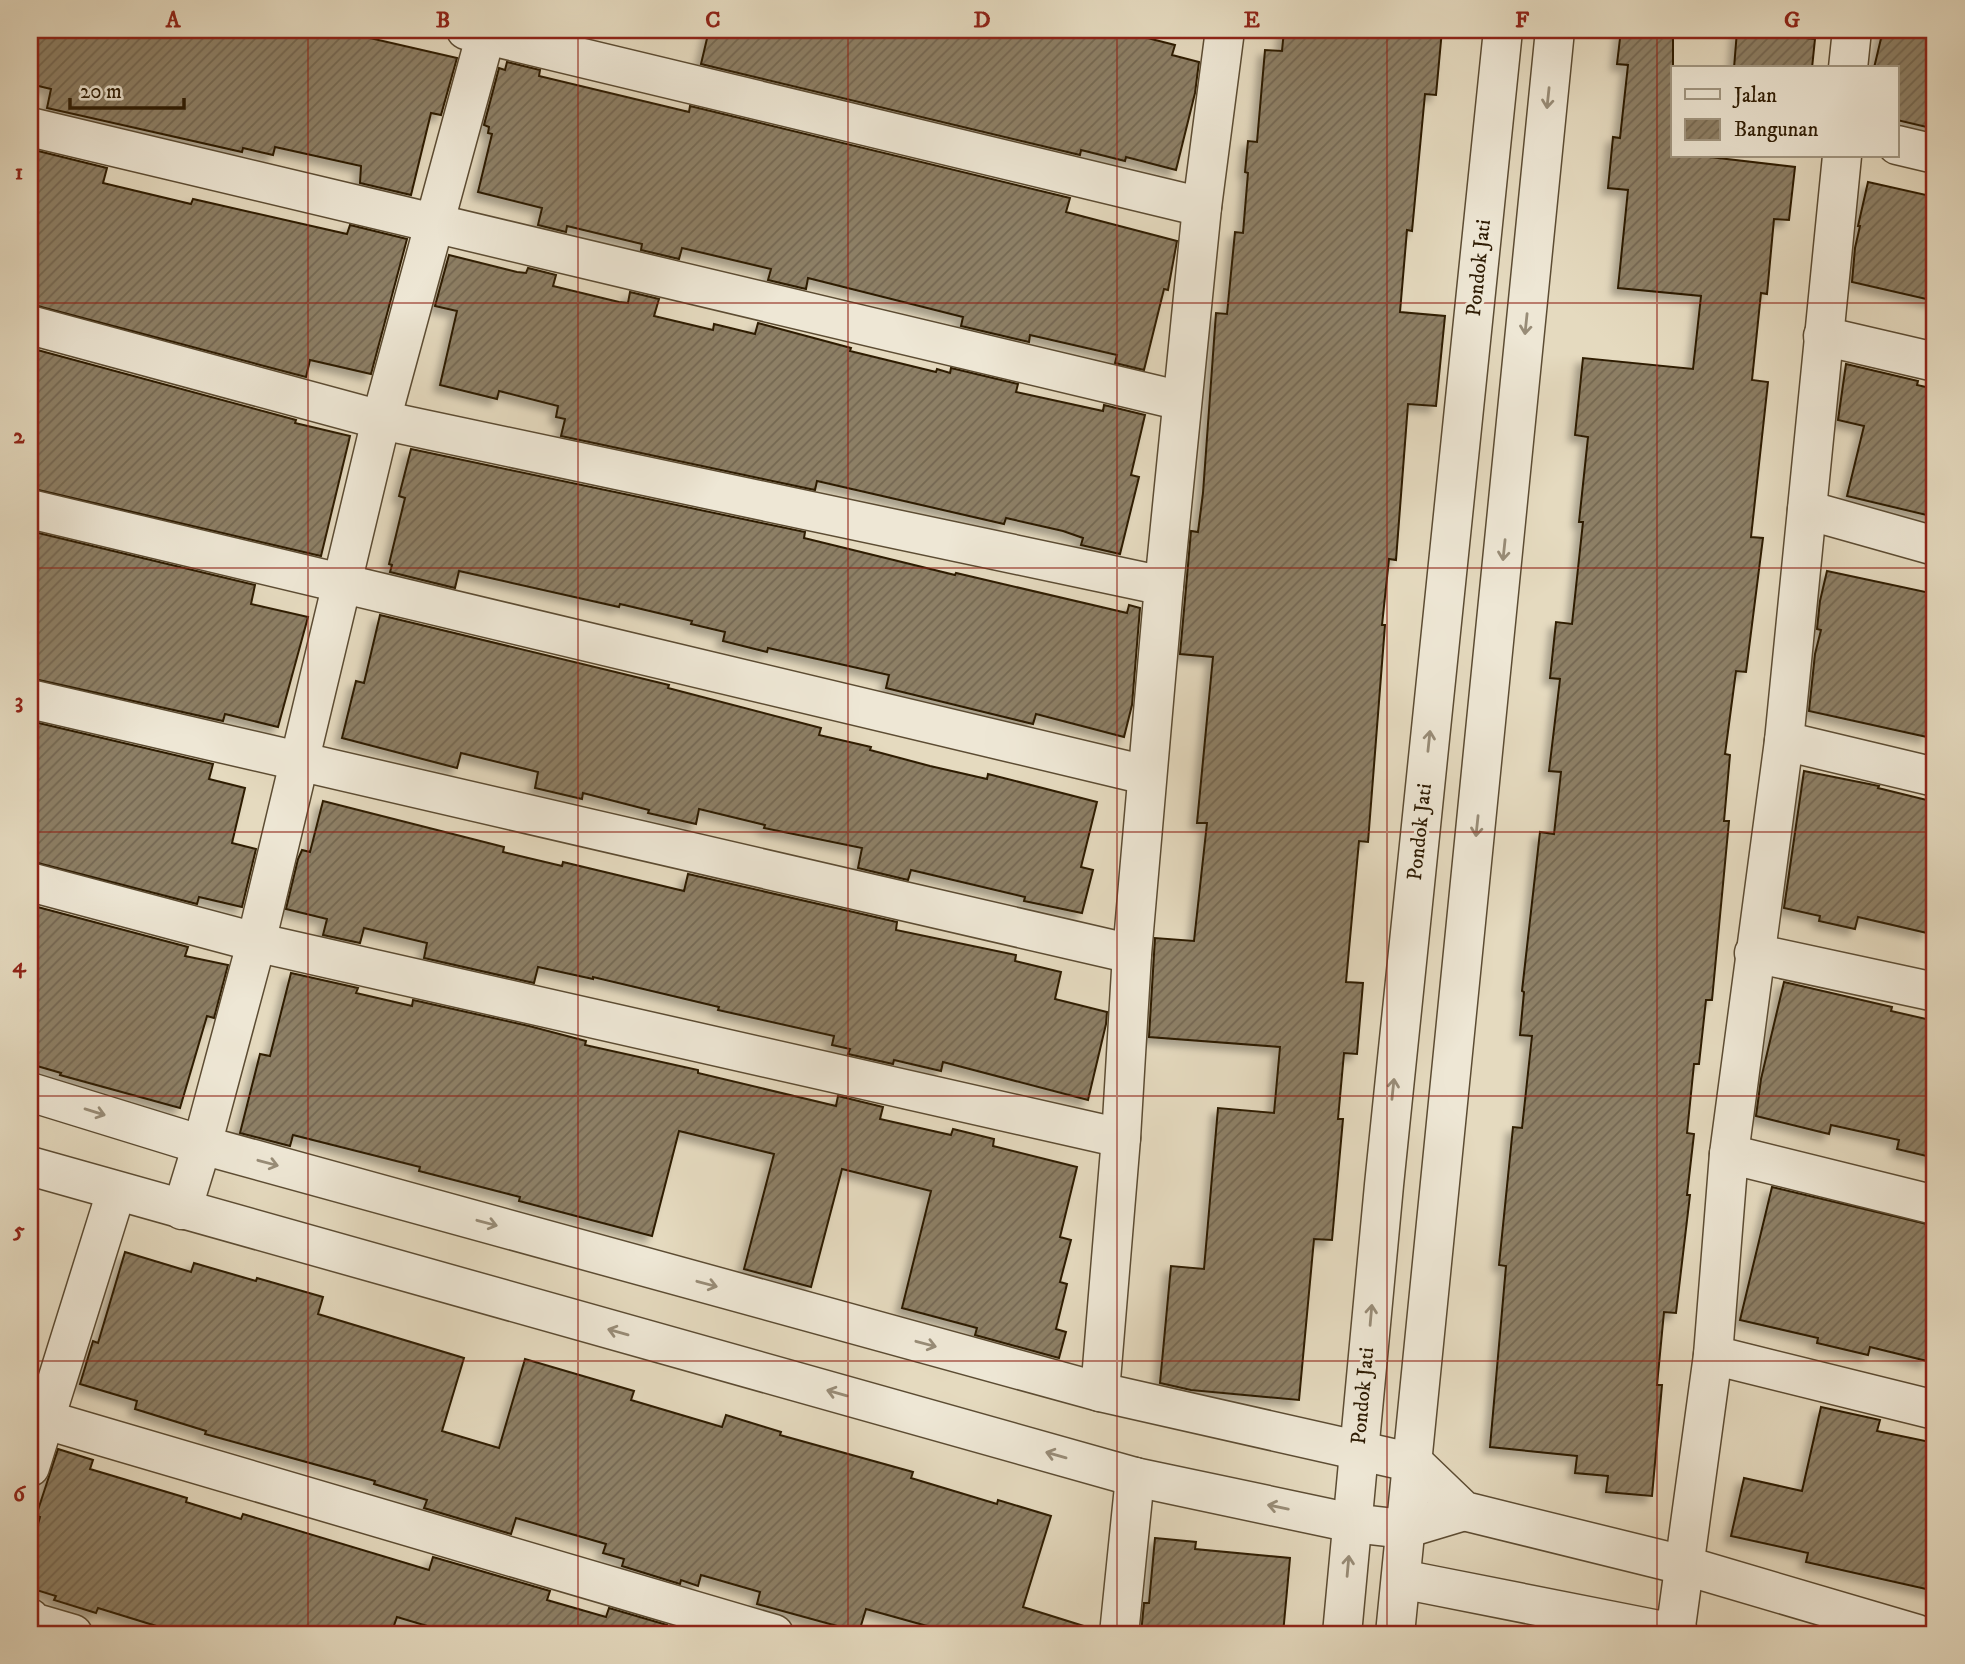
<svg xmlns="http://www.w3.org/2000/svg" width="1965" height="1664" viewBox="0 0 1965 1664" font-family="'IM FELL DW Pica',serif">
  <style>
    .building { fill: url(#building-hatch); stroke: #2e1c04; stroke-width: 2; filter: url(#shadow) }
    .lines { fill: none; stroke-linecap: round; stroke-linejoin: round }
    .minor-casing { stroke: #5c4c33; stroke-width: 41 }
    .minor { stroke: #eee7d5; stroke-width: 38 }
    .oneway { stroke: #988c77 }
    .grid { fill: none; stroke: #8f2418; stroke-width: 2; stroke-opacity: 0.55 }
    .labels { text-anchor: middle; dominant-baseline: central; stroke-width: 6; stroke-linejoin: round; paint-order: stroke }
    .street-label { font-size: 21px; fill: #2e1c04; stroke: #eee7d5 }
    .neatline { fill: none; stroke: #8f2418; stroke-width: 2.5 }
    .grid-label { font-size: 23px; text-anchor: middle; font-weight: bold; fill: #8f2418 }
  </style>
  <defs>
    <pattern id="building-hatch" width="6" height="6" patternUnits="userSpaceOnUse" patternTransform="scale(1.75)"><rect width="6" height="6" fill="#8d7f65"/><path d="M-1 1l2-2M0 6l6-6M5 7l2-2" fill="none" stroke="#746751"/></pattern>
    <filter id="shadow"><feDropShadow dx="-6" dy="6" stdDeviation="3.5" flood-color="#0004"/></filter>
  </defs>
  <rect width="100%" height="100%" fill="#e5dabf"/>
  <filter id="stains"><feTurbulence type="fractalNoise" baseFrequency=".00286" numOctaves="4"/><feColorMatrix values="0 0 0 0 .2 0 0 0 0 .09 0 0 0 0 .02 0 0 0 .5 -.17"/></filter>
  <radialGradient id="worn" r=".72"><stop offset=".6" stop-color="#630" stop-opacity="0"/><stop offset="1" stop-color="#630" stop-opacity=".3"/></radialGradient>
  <g class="building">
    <polygon points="30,30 335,30 457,58 441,115 431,113 411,195 360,183 361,166 275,147 273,155 243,148 242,152 47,108 51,89 30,84"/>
    <polygon points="709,30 1116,30 1175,45 1172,55 1199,62 1195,93 1176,170 1126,157 1125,161 1081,150 1080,155 701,64"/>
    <polygon points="1284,30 1442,30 1436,95 1425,94 1412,231 1407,230 1400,312 1445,316 1436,406 1408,404 1396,560 1389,559 1382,625 1385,625 1368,842 1359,841 1346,982 1363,983 1357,1054 1344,1053 1338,1119 1343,1119 1332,1240 1314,1239 1299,1400 1191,1390 1160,1383 1171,1266 1204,1269 1218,1108 1274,1113 1280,1047 1149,1037 1155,938 1194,941 1207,823 1197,823 1213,657 1180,654 1186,588 1191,531 1198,532 1203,493 1216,313 1227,314 1235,232 1243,233 1248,173 1245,172 1248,141 1257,142 1265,50 1282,51"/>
    <polygon points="1621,30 1673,30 1673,156 1701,156 1795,167 1789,220 1774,219 1767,294 1761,293 1752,380 1768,382 1751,537 1763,538 1746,672 1736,671 1725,754 1730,755 1724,821 1729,821 1712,1000 1706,1000 1699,1064 1694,1064 1687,1133 1694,1134 1687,1195 1690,1195 1676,1313 1664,1312 1657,1385 1662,1385 1652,1496 1606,1492 1608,1476 1575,1473 1577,1456 1490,1447 1506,1266 1499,1265 1513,1127 1522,1128 1532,1036 1520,1035 1524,992 1522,991 1540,832 1554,834 1561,772 1549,771 1560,679 1550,678 1556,622 1572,624 1583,522 1579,522 1588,437 1575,435 1583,358 1693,369 1701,296 1618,288 1628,190 1608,188 1613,137 1620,138 1628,65 1617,64"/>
    <polygon points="1883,30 1935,30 1935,129 1897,120 1897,68 1874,68"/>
    <polygon points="1737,31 1815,39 1812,68 1734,68"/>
    <polygon points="507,62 540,70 539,76 689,112 690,106 1070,198 1066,212 1177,241 1168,290 1164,289 1144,370 1115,363 1117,355 1030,335 1029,342 961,326 963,317 808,278 806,289 768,280 771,269 682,248 679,259 641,250 642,244 567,226 566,232 538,225 542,208 478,192 492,134 488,133 489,127 484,125 499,68 505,70"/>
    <polygon points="30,149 107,168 103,183 191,204 193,199 347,234 350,225 407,239 371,374 310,360 306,377 30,304"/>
    <polygon points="1868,182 1935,197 1935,301 1852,282 1855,248 1860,226 1858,226"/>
    <polygon points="449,255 517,272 526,273 528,268 556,275 553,286 619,302 628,303 630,292 659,299 654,316 713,330 714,324 755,334 758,323 851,348 850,351 936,372 937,369 950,373 951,368 1018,384 1016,392 1103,411 1104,405 1145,415 1131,475 1139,477 1120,554 1081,545 1083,538 1063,531 1006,518 1004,524 817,481 815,490 561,436 565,419 556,417 558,406 499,391 497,399 440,385 457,311 435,306"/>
    <polygon points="30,348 296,420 295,423 350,436 321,556 30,488"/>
    <polygon points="1846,364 1918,381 1917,385 1935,389 1935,517 1847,496 1864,426 1838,420"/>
    <polygon points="411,449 805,532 804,538 955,575 956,573 1127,613 1129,605 1140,608 1132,705 1124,737 1036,714 1033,724 886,688 889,675 768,648 767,652 723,641 725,632 691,624 692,621 620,604 619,607 459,571 455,588 390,572 392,565 389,564 405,498 399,496"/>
    <polygon points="30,531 255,585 251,604 308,617 278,727 225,714 223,721 30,678"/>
    <polygon points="1827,571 1935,594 1935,702 1927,737 1809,711 1815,654 1821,630 1817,629 1820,601"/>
    <polygon points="380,615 669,685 668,688 821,728 819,735 871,747 870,750 930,766 987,779 988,774 1097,802 1081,867 1093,870 1082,913 1024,901 1025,897 911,870 908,880 858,868 862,848 764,828 765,825 699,809 696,824 648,813 649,810 583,793 582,799 535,788 538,772 461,753 457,768 342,738 356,681 364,683"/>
    <polygon points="30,721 213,764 209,779 245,788 232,843 256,849 242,907 199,897 197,904 30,861"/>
    <polygon points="1804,771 1879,786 1878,788 1935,802 1935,898 1927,933 1858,917 1855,929 1819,921 1820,916 1784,908"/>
    <polygon points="323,801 504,847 503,852 562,866 563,862 684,891 688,874 897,922 896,930 1016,955 1015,961 1061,972 1055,999 1107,1012 1106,1024 1088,1100 943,1062 941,1071 894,1060 893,1064 848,1054 850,1049 832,1045 834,1036 718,1010 719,1007 593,977 593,979 538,967 534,983 424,958 427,943 364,928 360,943 323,935 327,919 286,909 298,859 302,850 310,852"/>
    <polygon points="30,905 188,947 185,956 228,965 214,1018 207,1016 180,1108 60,1075 61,1073 30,1064"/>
    <polygon points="291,973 358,988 356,993 412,1006 413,1000 529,1026 586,1041 585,1045 698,1070 698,1073 836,1106 838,1096 883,1107 880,1119 951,1135 953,1129 994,1139 993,1146 1077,1167 1060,1237 1071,1240 1060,1282 1067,1284 1056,1329 1066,1332 1059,1358 975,1335 977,1328 902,1308 931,1191 842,1169 811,1287 744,1269 774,1154 679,1131 652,1236 519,1201 520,1197 419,1171 420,1167 293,1135 290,1146 240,1133 260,1054 270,1056"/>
    <polygon points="1784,982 1892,1007 1891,1011 1935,1021 1935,1158 1897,1149 1899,1140 1831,1125 1829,1134 1756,1116 1761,1079"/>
    <polygon points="1772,1187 1935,1226 1935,1326 1927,1361 1870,1347 1868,1355 1817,1343 1818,1338 1740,1320"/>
    <polygon points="125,1252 191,1272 194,1263 256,1281 257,1278 323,1297 318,1314 464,1358 442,1431 499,1448 525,1359 634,1391 631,1400 722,1427 726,1415 781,1432 780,1435 913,1472 911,1478 997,1504 998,1500 1051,1516 1023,1607 1087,1627 1086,1634 924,1634 927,1626 866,1609 859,1632 757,1604 760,1592 701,1575 698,1586 681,1580 680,1584 622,1566 624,1559 603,1553 606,1544 516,1518 511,1534 424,1508 427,1500 374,1484 375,1481 205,1434 206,1431 135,1409 137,1401 80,1384 93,1341 98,1343"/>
    <polygon points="1821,1407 1880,1420 1877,1431 1935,1443 1935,1591 1806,1562 1808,1553 1731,1536 1744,1478 1802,1491"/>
    <polygon points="58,1449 93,1460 90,1469 187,1498 186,1502 241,1519 243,1514 429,1570 433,1557 550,1591 547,1600 606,1617 609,1608 667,1625 665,1634 454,1634 397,1617 391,1634 164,1634 166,1629 98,1608 96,1613 54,1600 56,1596 30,1588 30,1553 40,1517 36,1516"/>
    <polygon points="1155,1538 1196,1542 1195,1549 1290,1558 1283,1634 1141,1634 1144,1603 1149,1603"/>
  </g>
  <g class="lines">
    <defs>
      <g id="minor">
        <polyline points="466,30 1202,207"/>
        <polyline points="1848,68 1852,30"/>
        <polyline points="30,127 1182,401"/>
        <polyline points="1897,145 1935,154"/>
        <polyline points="30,325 381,420 1164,586"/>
        <polyline points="1823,336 1935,362"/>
        <polyline points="30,509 1146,775"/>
        <polyline points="1807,510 1935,546"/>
        <polyline points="30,699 1132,954"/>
        <polyline points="1784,741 1935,777"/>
        <polyline points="30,882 255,942 1121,1138"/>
        <polyline points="1754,953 1935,992"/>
        <polyline points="30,1092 202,1145 1100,1392 1414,1463 1464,1511 1683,1565 1917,1634"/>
        <polyline points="1729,1154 1935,1205"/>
        <polyline points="30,1166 1135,1477 1352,1523 1404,1529 1464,1511"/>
        <polyline points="182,1210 202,1145 253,955 381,420 487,30"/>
        <polyline points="1713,1355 1935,1410"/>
        <polyline points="1100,1392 1121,1138 1132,954 1164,586 1202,207 1225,30"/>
        <polyline points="43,1419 774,1634"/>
        <polyline points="30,1467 116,1192"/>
        <polyline points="1401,1579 1679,1634"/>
        <polyline points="30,1618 32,1622 73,1634"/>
        <polyline points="1119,1634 1135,1477"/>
        <polyline points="1342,1634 1384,1185 1503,30"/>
        <polyline points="1395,1634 1555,30"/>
        <polyline points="1675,1634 1713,1355 1729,1154 1784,741 1842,156"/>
      </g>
    </defs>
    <use href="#minor" class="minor-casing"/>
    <use href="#minor" class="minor"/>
  </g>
  <defs><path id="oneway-shaft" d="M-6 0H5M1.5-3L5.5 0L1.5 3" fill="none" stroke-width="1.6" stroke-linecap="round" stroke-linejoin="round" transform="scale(1.75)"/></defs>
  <g class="oneway">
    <use href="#oneway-shaft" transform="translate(1548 98) rotate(96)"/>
    <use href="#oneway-shaft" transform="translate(1526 324) rotate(96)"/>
    <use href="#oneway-shaft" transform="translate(1504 550) rotate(96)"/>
    <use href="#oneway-shaft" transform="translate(1429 741) rotate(-84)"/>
    <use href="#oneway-shaft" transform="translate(1477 826) rotate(96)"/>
    <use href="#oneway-shaft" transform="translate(1393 1089) rotate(-84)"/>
    <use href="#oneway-shaft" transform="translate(95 1112) rotate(17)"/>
    <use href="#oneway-shaft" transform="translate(268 1163) rotate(15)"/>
    <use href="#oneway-shaft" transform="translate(487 1223) rotate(15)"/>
    <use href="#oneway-shaft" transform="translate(707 1284) rotate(15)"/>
    <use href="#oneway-shaft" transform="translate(1371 1315) rotate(-85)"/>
    <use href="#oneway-shaft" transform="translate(618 1332) rotate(-164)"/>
    <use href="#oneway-shaft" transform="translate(926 1344) rotate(15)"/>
    <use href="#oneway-shaft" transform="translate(837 1393) rotate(-164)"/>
    <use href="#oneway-shaft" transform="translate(1056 1455) rotate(-164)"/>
    <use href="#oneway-shaft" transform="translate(1278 1507) rotate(-168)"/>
    <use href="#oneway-shaft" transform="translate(1348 1566) rotate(-85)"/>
  </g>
  <path class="grid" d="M 308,30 L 308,1634M 578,30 L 578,1634M 848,30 L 848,1634M 1117,30 L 1117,1634M 1387,30 L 1387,1634M 1657,30 L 1657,1634M 30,303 L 1935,303M 30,568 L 1935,568M 30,832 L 1935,832M 30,1096 L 1935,1096M 30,1361 L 1935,1361"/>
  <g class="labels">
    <g class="street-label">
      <text transform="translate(1479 268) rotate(-84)">Pondok Jati</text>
      <text transform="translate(1420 832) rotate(-84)">Pondok Jati</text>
      <text transform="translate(1363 1396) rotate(-85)">Pondok Jati</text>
    </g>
  </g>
  <rect width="1965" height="1664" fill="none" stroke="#e5dabf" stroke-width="77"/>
  <rect x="1671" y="66" width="228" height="91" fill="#eee7d5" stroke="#a19681" stroke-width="2"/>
  <rect x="1685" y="89" width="35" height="10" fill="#eee7d5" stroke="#a19681" stroke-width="2"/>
  <text x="1734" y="102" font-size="21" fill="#2e1c04">Jalan</text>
  <rect x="1685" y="119" width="35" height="21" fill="url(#building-hatch)" stroke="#a19681" stroke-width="2"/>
  <text x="1734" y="136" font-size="21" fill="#2e1c04">Bangunan</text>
  <path d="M70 98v10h114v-10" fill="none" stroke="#2e1c04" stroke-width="3.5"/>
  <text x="80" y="98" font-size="21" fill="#2e1c04" stroke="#eee7d5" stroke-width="5" paint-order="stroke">20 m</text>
  <rect x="38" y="38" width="1888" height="1588" class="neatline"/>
  <g class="grid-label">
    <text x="173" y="27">A</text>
    <text x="443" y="27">B</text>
    <text x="713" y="27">C</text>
    <text x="982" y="27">D</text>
    <text x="1252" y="27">E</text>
    <text x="1522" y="27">F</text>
    <text x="1792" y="27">G</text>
    <text x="19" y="179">1</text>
    <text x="19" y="443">2</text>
    <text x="19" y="708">3</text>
    <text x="19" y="972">4</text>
    <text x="19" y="1237">5</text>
    <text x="19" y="1501">6</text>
  </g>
  <rect width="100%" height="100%" filter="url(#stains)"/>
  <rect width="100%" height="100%" fill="url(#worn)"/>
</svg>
